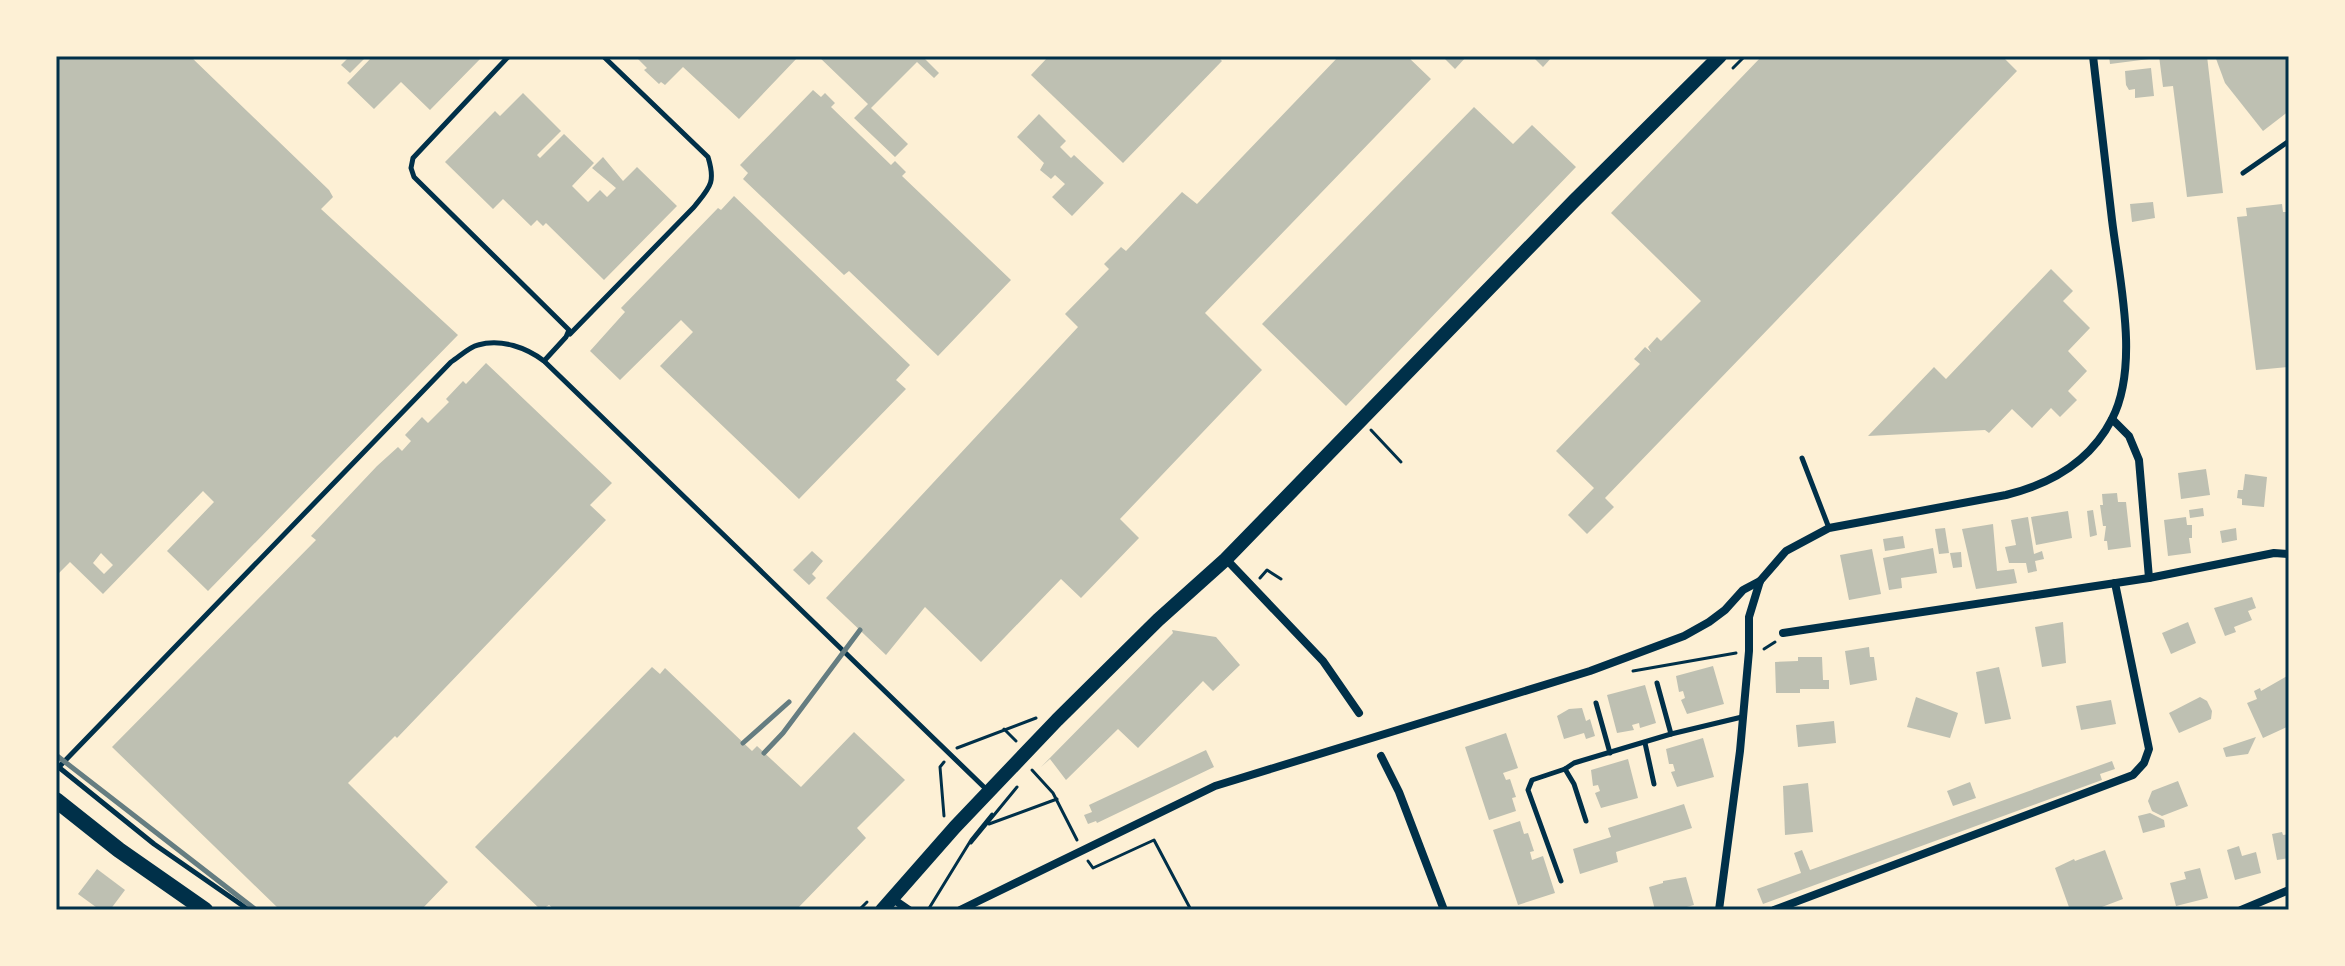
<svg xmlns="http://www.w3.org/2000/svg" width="2345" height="966" viewBox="0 0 2345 966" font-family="Overpass,sans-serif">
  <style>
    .building { fill: #bec0b2; fill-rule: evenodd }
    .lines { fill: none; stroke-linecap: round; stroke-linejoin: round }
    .path { stroke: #003049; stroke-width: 3 }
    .service { stroke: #003049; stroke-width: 5 }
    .minor { stroke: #003049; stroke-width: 8 }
    .tertiary { stroke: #003049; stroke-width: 14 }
    .secondary { stroke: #003049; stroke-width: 16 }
    .rail { stroke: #657d81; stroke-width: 5 }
    .neatline { fill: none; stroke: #003049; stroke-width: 3 }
  </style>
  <rect width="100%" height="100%" fill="#fdf0d5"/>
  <g class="building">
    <path d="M 56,56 L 190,56 L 329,190 L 333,197 L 321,209 L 458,335 L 208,591 L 167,551 L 214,502 L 203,491 L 103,594 L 70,562 L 56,576 ZM 101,553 L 113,565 L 104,574 L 93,563 Z"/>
    <polygon points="350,56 367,56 350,73 341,65"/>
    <polygon points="373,56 483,56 430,110 401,82 374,109 347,83"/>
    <polygon points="635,56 799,56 739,119 683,67 665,85 661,82 659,84 644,70 647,68"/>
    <polygon points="818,56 922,56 939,73 934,78 917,62 871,108 908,144 895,157 854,118 868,104"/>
    <polygon points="1049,56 1217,56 1222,61 1123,163 1031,75"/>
    <polygon points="1339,56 1407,56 1431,79 1205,313 1262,370 1120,519 1139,538 1081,598 1061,579 981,662 925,607 886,655 826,598 1078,327 1065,314 1109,269 1104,264 1121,247 1126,251 1182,192 1197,204"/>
    <polygon points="1442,56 1467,56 1455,69"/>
    <polygon points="1532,56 1553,56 1543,67"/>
    <polygon points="1762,56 2002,56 2017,71 1605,498 1614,507 1587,534 1568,515 1594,488 1556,451 1640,364 1634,359 1645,347 1651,352 1648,347 1657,337 1661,341 1701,301 1611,213"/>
    <polygon points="2109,56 2157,56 2157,58 2110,64"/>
    <polygon points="2159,56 2207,56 2223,193 2187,197 2173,86 2163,87"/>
    <polygon points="2215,56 2289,56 2289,111 2263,131 2225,83"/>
    <polygon points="2151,68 2154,96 2135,98 2135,89 2129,90 2126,85 2125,71"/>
    <polygon points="813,90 821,97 825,93 835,103 831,107 891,165 895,161 906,172 902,176 1011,280 938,356 849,271 844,275 743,179 748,173 740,165"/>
    <polygon points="523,93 561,131 537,155 540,158 564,134 594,163 572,186 588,202 600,190 607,197 616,188 592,168 603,157 623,181 637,167 677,206 604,280 546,223 543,226 537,220 531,226 503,199 493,209 445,162 495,111 500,116"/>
    <polygon points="1474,107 1513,144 1532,125 1576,167 1346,406 1262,324"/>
    <polygon points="1039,114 1066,141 1060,147 1071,158 1074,155 1104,183 1072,216 1052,197 1065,184 1055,175 1051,179 1040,170 1044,163 1017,137"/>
    <polygon points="734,196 910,365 896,380 906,389 799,499 660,366 693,332 681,320 620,380 590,351 625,312 621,308 718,208 721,210"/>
    <polygon points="2153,202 2155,218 2132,222 2130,204"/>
    <polygon points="2282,204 2283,212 2288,212 2289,217 2289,367 2256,370 2237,217 2247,216 2246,208"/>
    <polygon points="2051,269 2073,291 2063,301 2090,328 2068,351 2087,371 2068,391 2077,400 2060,417 2051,408 2032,428 2012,409 1989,433 1985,430 1868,436 1934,367 1946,379"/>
    <polygon points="486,363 612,483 590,505 606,520 397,738 395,736 348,783 448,882 421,910 280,910 112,747 316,540 311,536 377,466 398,447 402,451 411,441 405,435 422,417 428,423 449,402 446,399 463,381 466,384"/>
    <polygon points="2206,469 2210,495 2181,499 2178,473"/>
    <polygon points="2245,474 2267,477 2264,507 2242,505 2242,499 2237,498 2238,490 2243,490"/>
    <polygon points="2117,493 2118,502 2126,502 2131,547 2108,550 2107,541 2104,541 2106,526 2103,526 2100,505 2103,505 2102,494"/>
    <polygon points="2203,508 2204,516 2190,518 2189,510"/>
    <polygon points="2093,510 2097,535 2090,537 2087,511"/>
    <polygon points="2068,511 2072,538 2036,545 2031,517"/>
    <polygon points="2028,517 2034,554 2042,551 2044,559 2035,561 2037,571 2028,573 2026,563 2009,563 2005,547 2016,545 2011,520"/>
    <polygon points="2186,517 2187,525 2192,525 2192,538 2189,538 2191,553 2168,556 2164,520"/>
    <polygon points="1993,524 1997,571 2014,569 2017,583 1976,589 1962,529"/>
    <polygon points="1945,528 1949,553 1939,554 1935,529"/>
    <polygon points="2236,528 2237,540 2222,543 2220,531"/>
    <polygon points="1903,536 1905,548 1885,551 1883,539"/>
    <polygon points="1933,548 1937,573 1901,578 1902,588 1889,590 1883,558"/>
    <polygon points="1872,549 1881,594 1849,600 1840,555"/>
    <polygon points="812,551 823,561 812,574 816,578 809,585 793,570"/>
    <polygon points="1961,552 1962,567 1953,568 1950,553"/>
    <polygon points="2252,597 2256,608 2248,611 2252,620 2234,627 2236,632 2225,636 2214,608"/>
    <polygon points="2063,622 2066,663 2042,667 2035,627"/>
    <polygon points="2188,622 2196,643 2171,654 2162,633"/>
    <polygon points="1172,630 1216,637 1240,665 1213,691 1203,681 1138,748 1118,729 1066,780 1050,759 1041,767 1173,633"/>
    <polygon points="1869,647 1870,657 1874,657 1877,680 1850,685 1845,651"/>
    <polygon points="1798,657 1822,657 1823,680 1829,680 1829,689 1800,689 1800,693 1776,693 1775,662 1798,661"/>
    <polygon points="1713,666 1724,704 1687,714 1681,700 1685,698 1683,691 1679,692 1676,676"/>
    <polygon points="652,667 660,674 665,668 752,751 757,746 801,787 854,732 905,780 857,828 866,838 796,910 555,910 549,905 541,910 475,847"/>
    <polygon points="1999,667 2011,719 1985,724 1976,672"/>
    <polygon points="2289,675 2289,726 2263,738 2247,703 2257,699 2254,691 2260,688 2261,691"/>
    <polygon points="1645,685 1656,723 1640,728 1639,723 1632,725 1634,730 1617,733 1607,695"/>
    <polygon points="1916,697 1958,713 1950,738 1907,727"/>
    <polygon points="2200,697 2207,701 2212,711 2211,719 2179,733 2169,713"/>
    <polygon points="2111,700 2116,724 2081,730 2076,706"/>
    <polygon points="1582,708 1586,721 1590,719 1595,736 1586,739 1584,733 1564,739 1557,716 1569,709"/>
    <polygon points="1834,721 1836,743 1798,747 1796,725"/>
    <polygon points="1506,733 1518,768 1503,773 1506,780 1510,779 1516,797 1512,798 1516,811 1489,820 1465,747"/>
    <polygon points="2256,737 2248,754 2226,757 2223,748"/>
    <polygon points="1703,738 1714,777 1677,787 1671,772 1675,771 1673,764 1669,764 1666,749"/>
    <polygon points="1206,750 1214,767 1097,823 1096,821 1088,824 1084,815 1092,812 1089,805"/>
    <polygon points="1628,759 1638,798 1601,808 1595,793 1600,791 1598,785 1593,786 1591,770"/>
    <polygon points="2112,761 2115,769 2100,774 2102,780 1763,904 1757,889 1801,873 1794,853 1802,850 1810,870"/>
    <polygon points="2178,781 2188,806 2162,816 2152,811 2148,801 2152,791"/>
    <polygon points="1970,782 1976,798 1953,806 1947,791"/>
    <polygon points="1808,783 1813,832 1785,835 1783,786"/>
    <polygon points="1684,804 1692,828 1616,852 1618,862 1580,874 1573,849 1611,837 1608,828"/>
    <polygon points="2150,813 2164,820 2165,827 2143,833 2138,816"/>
    <polygon points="1520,821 1524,834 1528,833 1534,851 1530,852 1532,860 1543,856 1555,893 1518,905 1493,830"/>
    <polygon points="2282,832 2283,835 2289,834 2289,858 2277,860 2272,834"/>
    <polygon points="2239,846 2242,856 2256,852 2261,873 2235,880 2227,850"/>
    <polygon points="2105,850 2123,899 2094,910 2070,910 2055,868 2074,859 2075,861"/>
    <polygon points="2200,868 2208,898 2176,906 2170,883 2186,879 2184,872"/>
    <polygon points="97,869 125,890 110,910 100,910 78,894"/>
    <polygon points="1686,877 1694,905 1676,910 1655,910 1649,887 1663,883 1663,881"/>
  </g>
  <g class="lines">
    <g class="path">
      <polyline points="1733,68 1745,56"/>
      <polyline points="1371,430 1401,462"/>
      <polyline points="1260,578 1267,570 1281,579"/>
      <polyline points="1764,649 1775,642"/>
      <polyline points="1633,671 1736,653"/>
      <polyline points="1004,729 1016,741"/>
      <polyline points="957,748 1036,718"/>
      <polyline points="944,762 940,767 944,816"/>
      <polyline points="1032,770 1053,793 1077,840"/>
      <polyline points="989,824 1057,799"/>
      <polyline points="971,843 1017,787"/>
      <polyline points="1088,861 1093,868 1154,840 1191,910"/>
      <polyline points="859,910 867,902"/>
      <polyline points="928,910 971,840 992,814"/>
    </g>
    <g class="service">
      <polyline points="509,56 413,158 411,168 414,177 569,330 566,337 544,361"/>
      <polyline points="2243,173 2289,141"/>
      <path d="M 570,334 L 694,207 C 710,187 716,183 708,157 L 603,56"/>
      <polyline points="1802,458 1829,528"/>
      <polyline points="1657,683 1671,734"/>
      <polyline points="1596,703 1610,753"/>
      <polyline points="1645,743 1654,784"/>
      <polyline points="56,765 154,844 249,910"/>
      <polyline points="1565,769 1574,784 1586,821"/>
      <path d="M 56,770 L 451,362 C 459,357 469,347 478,345 C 501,338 527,348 544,361 L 988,791"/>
      <polyline points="1561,881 1528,790 1532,780 1565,769 1574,763 1671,734 1742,717"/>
    </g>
    <g class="minor">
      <polyline points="2112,419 2129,436 2139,460 2149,578"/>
      <polyline points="1226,559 1323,661 1359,713"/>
      <polyline points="1783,633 2149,578 2274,553 2289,554"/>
      <polyline points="1381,756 1399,792 1444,910"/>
      <polyline points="893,899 909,910"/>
      <polyline points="960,910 1215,786 1590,671 1684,636 1709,622 1725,610 1743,590 1760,581"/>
      <path d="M 1719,910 L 1740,751 L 1749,651 L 1749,617 L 1760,581 L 1786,551 L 1829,528 L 2006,495 C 2051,484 2090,462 2112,419 C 2140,365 2119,278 2112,220 C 2106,165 2099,111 2093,56"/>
      <polyline points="1774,910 2133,775 2144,763 2149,749 2115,583"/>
      <polyline points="2241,910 2289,890"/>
    </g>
    <polyline class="tertiary" points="882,910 955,827 1057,720 1158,620 1226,559 1574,201 1720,56"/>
    <polyline class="secondary" points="56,800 119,850 205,910"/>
    <g class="rail">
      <polyline points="743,743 789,702"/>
      <polyline points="764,753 783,733 860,630"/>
      <polyline points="56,755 256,910"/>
    </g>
  </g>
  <rect width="2345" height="966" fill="none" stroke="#fdf0d5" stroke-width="116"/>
  <rect x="58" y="58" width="2229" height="850" class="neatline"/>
</svg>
